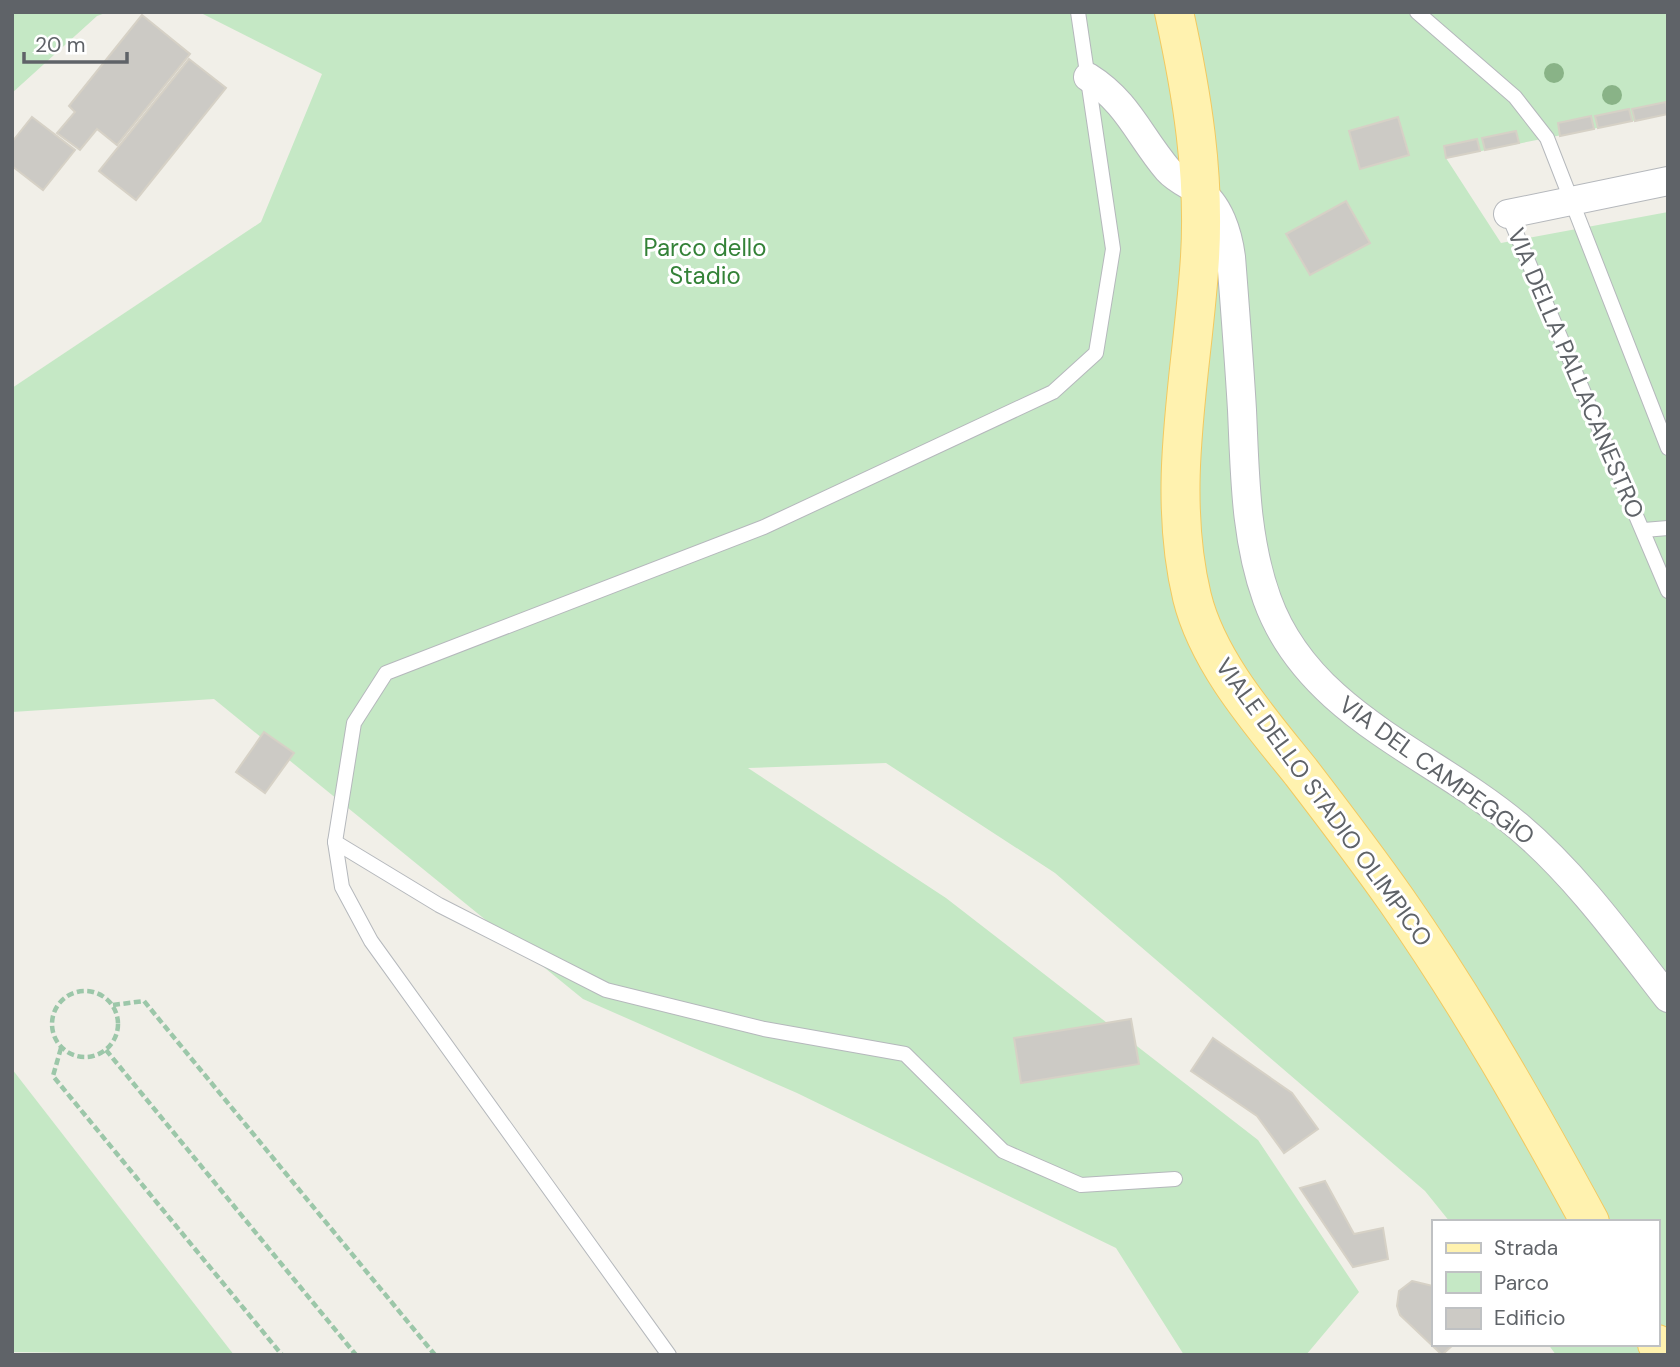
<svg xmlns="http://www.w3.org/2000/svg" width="1680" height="1367" viewBox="0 0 1680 1367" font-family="'DM Sans',sans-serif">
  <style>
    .green { fill: #c5e8c5 }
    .building { fill: #cccac5; stroke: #d6d1c6; stroke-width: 2 }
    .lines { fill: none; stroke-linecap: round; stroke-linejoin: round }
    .lane-casing { stroke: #b5b8bc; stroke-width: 16 }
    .street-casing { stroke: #b5b8bc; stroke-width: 30 }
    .primary-casing { stroke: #f2c960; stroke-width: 40 }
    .path { stroke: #9cc7a9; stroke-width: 4.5; stroke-dasharray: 7 3.5; stroke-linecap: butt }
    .lane { stroke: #fff; stroke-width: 14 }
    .street { stroke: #fff; stroke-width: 28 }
    .primary { stroke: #fff2af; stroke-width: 38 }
    .tree { fill: #89b387 }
    .labels { text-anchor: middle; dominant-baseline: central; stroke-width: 6; stroke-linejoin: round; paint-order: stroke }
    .park-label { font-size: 24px; fill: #348238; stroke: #fff }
    .street-label { font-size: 24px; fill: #5f6368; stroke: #fff }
  </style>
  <rect width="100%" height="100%" fill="#f1efe8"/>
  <g class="green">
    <polygon points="12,12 108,12 97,16 12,93"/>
    <polygon points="199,12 1668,12 1668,114 1446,158 1501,243 1668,212 1668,1355 1556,1355 1548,1344 1657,1344 1657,1222 1450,1222 1425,1191 1055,873 886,763 748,768 946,898 1258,1140 1359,1292 1306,1355 1184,1355 1116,1248 797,1093 583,999 214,699 12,712 12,388 261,222 322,74"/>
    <polygon points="12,1069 234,1355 12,1352"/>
  </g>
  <g class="building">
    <polygon points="142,15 190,54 117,145 97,129 80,150 57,133 75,112 69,106"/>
    <polygon points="189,59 226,88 136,200 99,171"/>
    <polygon points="1666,102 1668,114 1635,121 1632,109"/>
    <polygon points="1629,109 1632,121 1598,128 1595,116"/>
    <polygon points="1591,116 1594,129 1560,136 1558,123"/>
    <polygon points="32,117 75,150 43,190 12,166 12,142"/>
    <polygon points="1398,117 1409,155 1360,169 1349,131"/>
    <polygon points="1516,131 1519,143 1485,150 1482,138"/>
    <polygon points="1477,139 1480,151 1446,158 1444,146"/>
    <polygon points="1346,201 1370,243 1310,275 1286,234"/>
    <polygon points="264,732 294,753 265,793 236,772"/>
    <polygon points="1131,1019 1139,1064 1021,1083 1014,1038"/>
    <polygon points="1213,1038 1292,1093 1318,1129 1284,1153 1257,1116 1191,1071"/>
    <polygon points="1325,1181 1354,1234 1383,1228 1388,1259 1353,1267 1300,1188"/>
    <polygon points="1412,1281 1433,1286 1433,1344 1454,1344 1442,1355 1400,1315 1397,1306 1399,1291"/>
  </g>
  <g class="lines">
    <defs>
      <g id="lane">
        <polyline points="1417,12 1515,97 1547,138 1668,448"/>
        <polyline points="1508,214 1668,591"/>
        <polyline points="1644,530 1668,528"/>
        <polyline points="335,842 439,905 606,990 764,1029 905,1054 1003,1151 1081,1185 1175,1179"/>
        <polyline points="669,1355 371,941 342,887 335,842 354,723 386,673 764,527 1053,392 1096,353 1113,249 1078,12"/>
      </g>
      <g id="street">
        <path d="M 1088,77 C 1128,102 1139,136 1168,170 C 1177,180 1188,184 1199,191 C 1219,204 1228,234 1231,257 C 1235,308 1239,359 1242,410 C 1245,474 1245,538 1267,599 C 1308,714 1433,754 1518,826 C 1576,875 1622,939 1668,998"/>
        <polyline points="1508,214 1668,181"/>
      </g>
      <g id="primary">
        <path d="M 1174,12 C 1192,94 1205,174 1200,257 C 1193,371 1165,485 1192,597 C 1208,662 1260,721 1301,772 C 1334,815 1366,857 1397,901 C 1469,1004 1530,1112 1590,1222"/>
        <polyline points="1657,1344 1663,1355"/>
      </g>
    </defs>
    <use href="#lane" class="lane-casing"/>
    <use href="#street" class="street-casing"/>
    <use href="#primary" class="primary-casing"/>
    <g class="path">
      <circle cx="85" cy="1024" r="33"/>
      <polyline points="113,1005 144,1001 435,1355"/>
      <polyline points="61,1048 53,1076 282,1355"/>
      <polyline points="106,1050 356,1355"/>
    </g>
    <use href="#lane" class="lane"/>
    <use href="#street" class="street"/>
    <use href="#primary" class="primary"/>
  </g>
  <g class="tree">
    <circle cx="1554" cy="73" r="10"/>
    <circle cx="1612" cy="95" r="10"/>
  </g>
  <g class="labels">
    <g class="park-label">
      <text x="705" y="247">Parco dello<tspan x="705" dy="28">Stadio</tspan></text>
    </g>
    <g class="street-label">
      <text transform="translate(1576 373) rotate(67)">VIA DELLA PALLACANESTRO</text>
      <text transform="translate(1437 770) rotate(36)">VIA DEL CAMPEGGIO</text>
      <text transform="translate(1324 802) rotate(54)">VIALE DELLO STADIO OLIMPICO</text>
    </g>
  </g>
  <rect width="1680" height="1367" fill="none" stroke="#5f6368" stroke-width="28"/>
  <rect x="1432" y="1220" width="228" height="126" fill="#ffffff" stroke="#bfc1c3" stroke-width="2"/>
  <rect x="1446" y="1243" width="35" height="10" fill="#fff2af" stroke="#bfc1c3" stroke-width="2"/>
  <text x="1494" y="1255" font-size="21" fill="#5f6368">Strada</text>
  <rect x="1446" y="1272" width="35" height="21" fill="#c5e8c5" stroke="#bfc1c3" stroke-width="2"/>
  <text x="1494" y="1290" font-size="21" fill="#5f6368">Parco</text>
  <rect x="1446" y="1308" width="35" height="21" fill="#cccac5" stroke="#bfc1c3" stroke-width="2"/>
  <text x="1494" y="1325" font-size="21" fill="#5f6368">Edificio</text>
  <path d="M24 52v10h103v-10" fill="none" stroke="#5f6368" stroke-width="3.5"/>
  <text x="35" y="52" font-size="21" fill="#5f6368" stroke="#ffffff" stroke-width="5" paint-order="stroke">20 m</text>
</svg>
